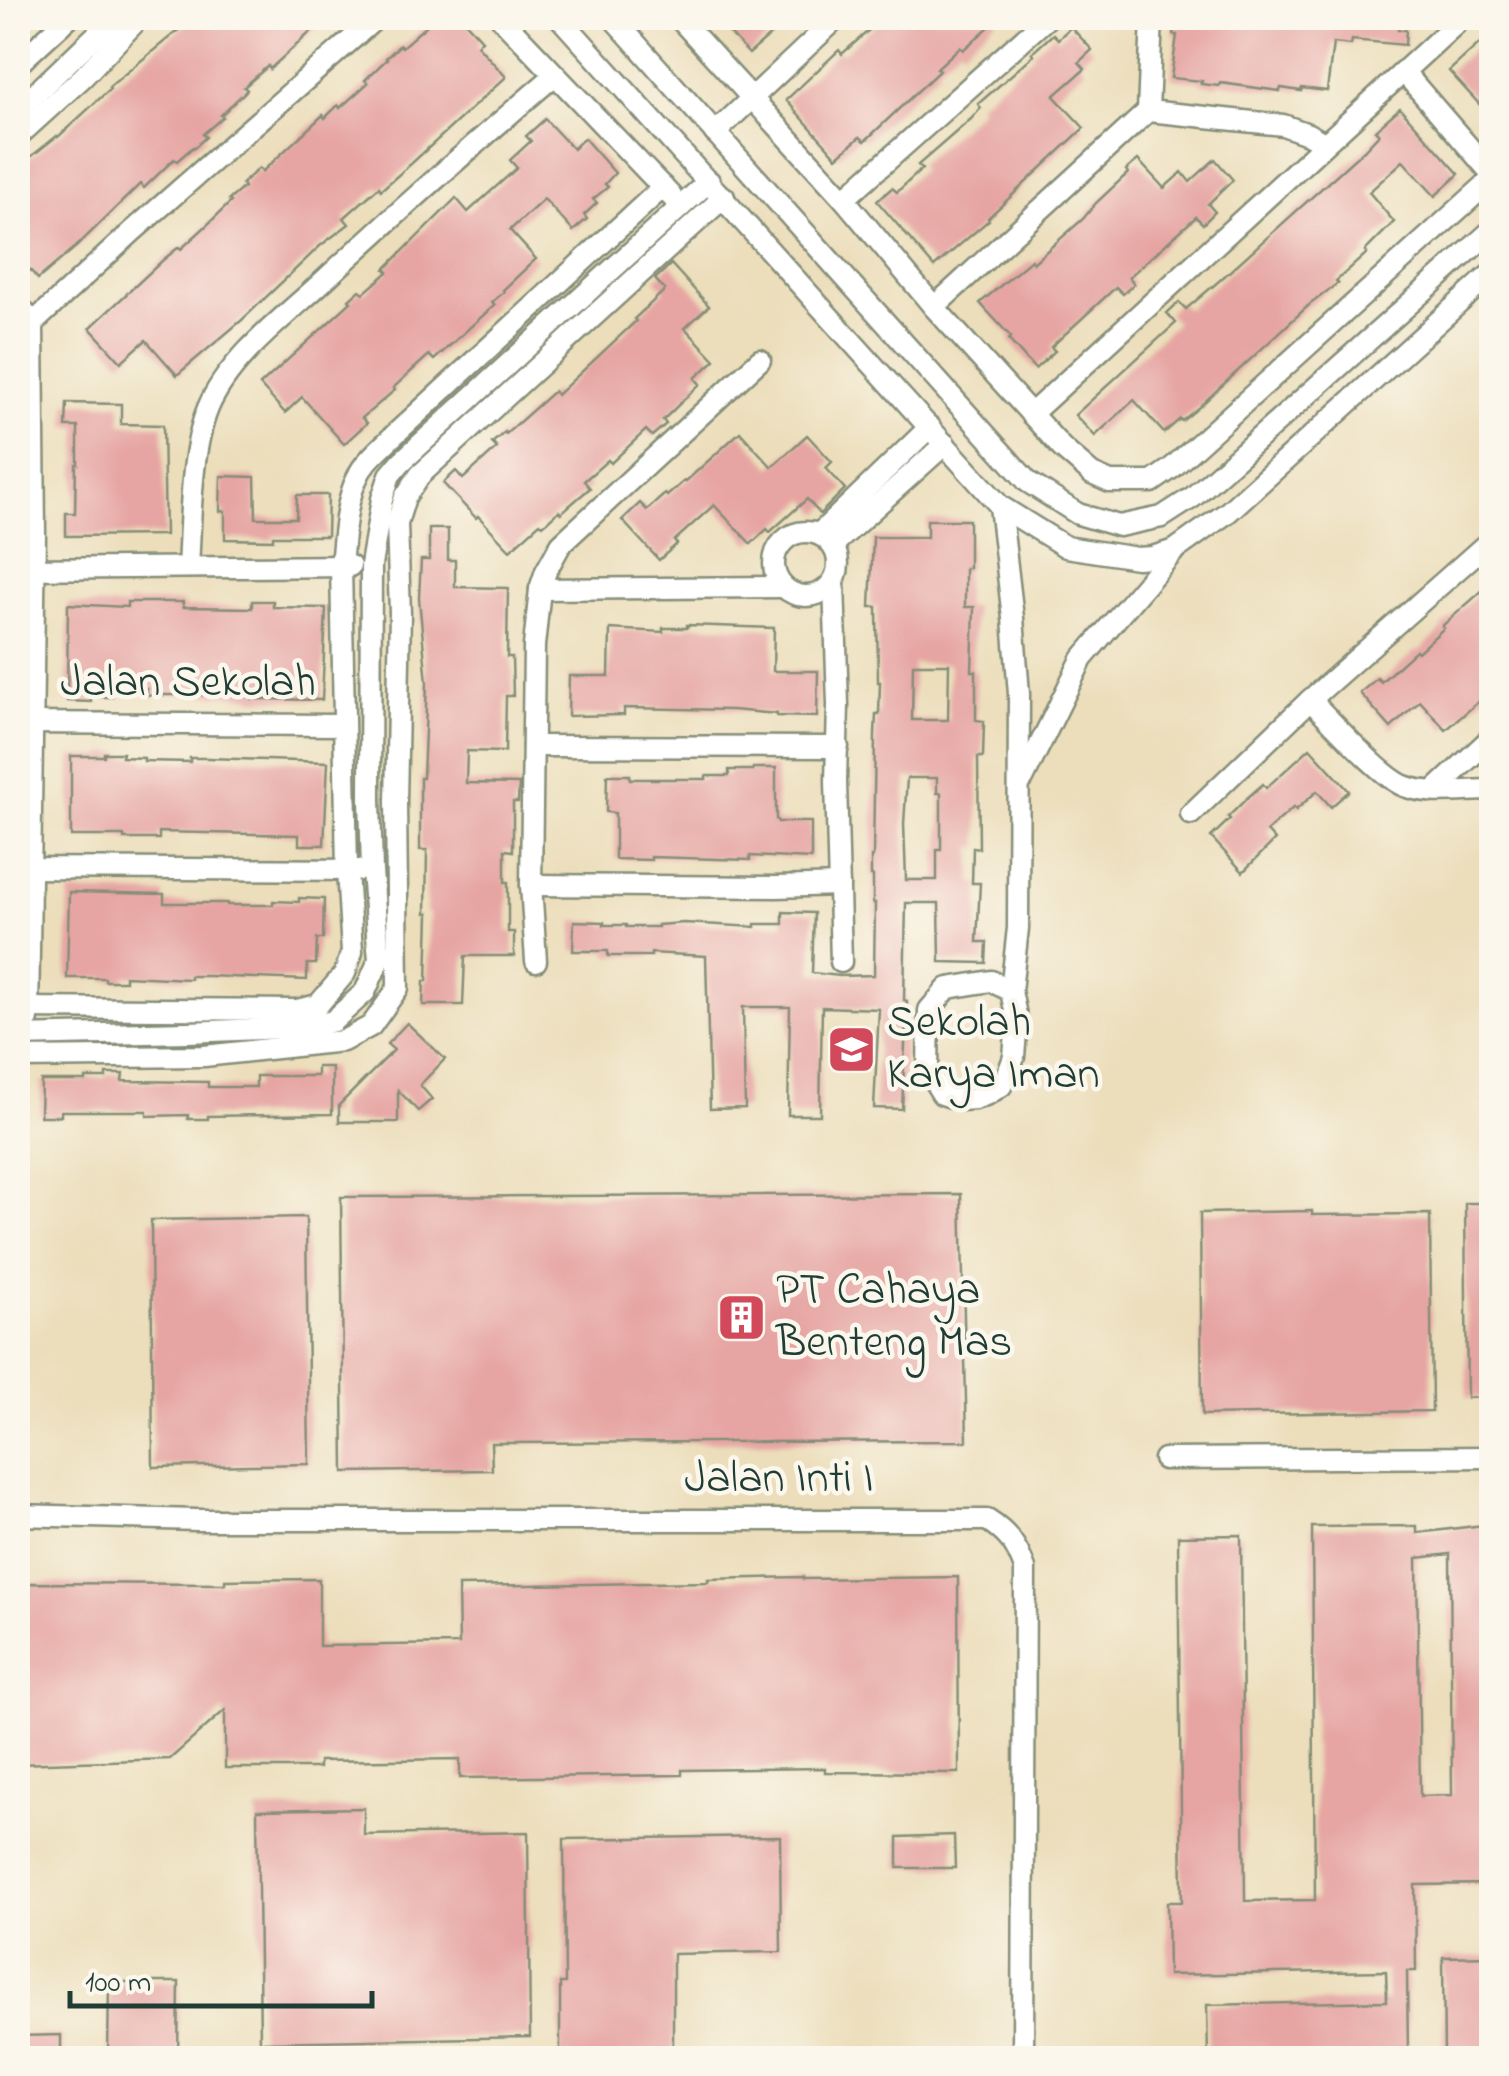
<svg xmlns="http://www.w3.org/2000/svg" width="1509" height="2076" viewBox="0 0 1509 2076" font-family="'Indie Flower',sans-serif">
  <style>
    .building { fill: #e6a5a3; fill-rule: evenodd }
    .lines { fill: none; stroke-linecap: round; stroke-linejoin: round }
    .minor-casing { stroke: #868e78; stroke-width: 25 }
    .minor { stroke: #fff; stroke-width: 20 }
    .labels { text-anchor: middle; dominant-baseline: central; stroke-width: 9; stroke-linejoin: round; paint-order: stroke }
    .street-label { font-size: 45px; fill: #1f3d34; stroke: #fbf7ec }
    .poi-label { font-size: 45px; fill: #1f3d34; stroke: #fbf7ec; text-anchor: start }
  </style>
  <rect width="100%" height="100%" fill="#fbf7ec"/>
  <filter id="ink" filterUnits="userSpaceOnUse"><feTurbulence type="fractalNoise" baseFrequency=".01" numOctaves="2"/><feDisplacementMap in="SourceGraphic" scale="20" xChannelSelector="R" yChannelSelector="G"/><feConvolveMatrix kernelMatrix="1 2 1 2 8 2 1 2 1" color-interpolation-filters="sRGB"/></filter>
  <filter id="wash" filterUnits="userSpaceOnUse"><feTurbulence type="fractalNoise" baseFrequency=".0048" numOctaves="4" result="noise"/><feDisplacementMap in="SourceGraphic" scale="40" xChannelSelector="R" yChannelSelector="G"/><feGaussianBlur stdDeviation="2.25" result="paint"/><feColorMatrix in="noise" values="0 0 0 0 0 0 0 0 0 0 0 0 0 0 0 0 0 1.4 0 .05"/><feComposite in="paint" operator="in"/></filter>
  <g filter="url(#wash)">
    <rect width="100%" height="100%" fill="#ecdebb"/>
    <g id="blocks">
      <g class="building">
        <polygon points="193,18 326,18 270,69 268,66 244,87 247,90 221,115 223,117 203,134 206,137 194,148 193,147 177,161 174,159 144,188 140,184 77,246 38,279 18,256 18,167 57,136 58,137 110,89 109,87"/>
        <polygon points="435,18 462,18 482,40 477,45 506,77 412,163 381,190 379,187 344,218 349,224 320,246 242,320 177,375 146,340 121,362 90,328 163,260 179,247 181,249 205,227 231,202 229,200 244,187 242,184 259,168 262,172 323,115 325,118 338,105 340,108 368,83 365,80 387,59 386,58 400,45 402,47"/>
        <polygon points="716,18 790,18 749,54"/>
        <polygon points="883,18 999,18 963,50 960,47 937,68 940,70 865,141 860,137 837,157 786,100 839,50 842,54"/>
        <polygon points="1175,18 1330,18 1330,22 1379,27 1380,22 1399,24 1398,30 1406,30 1405,45 1352,40 1351,45 1333,43 1327,91 1302,88 1301,91 1281,88 1280,91 1220,83 1219,86 1201,84 1202,81 1171,78 1177,35 1173,35"/>
        <polygon points="1071,27 1092,50 1079,62 1085,69 1054,96 1084,128 988,218 989,220 934,267 877,201 892,188 897,192 922,169 918,165 971,119 981,108 978,104 1034,55 1032,53 1053,34 1058,39"/>
        <polygon points="1492,32 1492,118 1449,71"/>
        <polygon points="1400,108 1459,174 1435,196 1403,161 1369,192 1394,222 1365,251 1367,253 1336,281 1338,283 1309,305 1199,407 1182,421 1180,419 1164,433 1134,400 1095,436 1075,415 1176,323 1167,313 1179,302 1186,309 1219,281 1364,150 1379,134 1375,130"/>
        <polygon points="545,119 573,149 584,138 615,173 605,184 608,187 593,199 597,203 584,215 587,219 573,231 544,199 510,230 536,259 503,290 504,292 492,302 495,305 478,320 434,360 429,355 393,388 395,390 362,418 367,423 344,444 302,397 285,413 260,385 351,302 349,300 360,290 364,293 388,272 385,269 456,198 468,212 517,168 510,160 531,141 526,136"/>
        <polygon points="1215,159 1233,180 1208,204 1215,212 1203,224 1196,217 1129,277 1134,284 1123,294 1116,287 1051,347 1055,351 1035,369 1009,340 1011,337 980,303 1031,260 1033,263 1083,219 1096,203 1128,173 1126,170 1138,160 1164,188 1182,172 1190,182"/>
        <polygon points="671,264 709,306 685,328 715,360 695,378 700,384 663,420 666,424 652,436 646,430 611,463 608,460 584,481 590,488 561,513 559,511 543,525 540,523 510,550 478,516 476,518 443,483 456,471 463,479 497,448 492,443 505,432 506,434 554,391 557,395 636,321 634,319 665,290 655,279"/>
        <polygon points="67,403 121,404 121,424 163,425 165,535 66,536 66,513 75,513 76,464 78,464 78,427 66,427"/>
        <polygon points="740,432 772,467 807,435 832,462 826,468 845,489 820,514 807,499 770,532 767,529 751,544 714,505 674,541 677,544 659,560 622,520 640,503 647,510 665,494 667,496 684,481 685,482"/>
        <polygon points="221,476 255,477 256,518 296,518 297,495 328,495 327,536 273,536 273,540 225,539 225,511 220,511"/>
        <path d="M 927,520 L 969,520 L 969,568 L 965,568 L 965,607 L 974,607 L 972,671 L 976,671 L 976,720 L 984,721 L 983,757 L 978,757 L 979,848 L 973,847 L 972,883 L 980,883 L 977,942 L 987,942 L 986,963 L 940,962 L 939,903 L 906,903 L 904,1000 L 907,1001 L 902,1109 L 874,1108 L 879,1009 L 822,1007 L 820,1115 L 788,1115 L 790,1007 L 743,1007 L 745,1108 L 710,1109 L 706,956 L 651,953 L 651,956 L 608,956 L 608,951 L 573,951 L 574,921 L 604,922 L 604,925 L 626,925 L 626,927 L 658,927 L 658,925 L 684,923 L 755,927 L 755,924 L 783,924 L 783,912 L 814,913 L 812,973 L 840,976 L 874,975 L 875,903 L 873,903 L 873,876 L 871,876 L 871,857 L 873,857 L 875,734 L 876,714 L 879,714 L 880,682 L 878,682 L 877,607 L 870,607 L 873,537 L 927,537 ZM 913,664 L 949,664 L 948,720 L 912,720 ZM 907,778 L 937,778 L 937,793 L 941,793 L 941,850 L 937,850 L 937,880 L 906,880 L 904,824 Z"/>
        <polygon points="429,529 448,529 448,560 455,560 455,587 508,588 507,657 512,657 513,696 506,696 505,752 467,751 466,783 519,784 518,802 513,802 513,851 505,850 505,882 508,882 508,932 514,932 514,956 465,956 463,1005 423,1005 424,981 427,981 429,913 426,913 427,850 420,850 420,778 423,778 427,683 419,598 421,560 429,560"/>
        <polygon points="1492,582 1492,690 1446,730 1420,701 1391,728 1360,693 1377,678 1381,682 1416,650 1418,652 1444,628 1442,626"/>
        <polygon points="252,601 273,601 273,607 326,608 322,700 252,699 252,697 233,695 147,695 147,689 112,689 112,697 91,697 91,702 67,701 68,604 127,607 127,602 183,602 183,607 252,608"/>
        <polygon points="687,625 774,628 773,671 818,671 817,717 777,716 777,714 732,710 624,708 624,715 568,716 569,676 609,676 610,629 663,632 663,628 687,628"/>
        <polygon points="1310,748 1349,791 1331,807 1317,791 1296,810 1294,807 1267,831 1275,840 1243,872 1211,837 1230,819 1228,817 1246,799 1263,784 1266,788"/>
        <polygon points="104,753 123,753 122,757 144,758 144,761 190,762 190,758 208,758 328,762 324,845 299,845 299,835 159,832 159,839 124,839 124,836 71,836 71,756 104,756"/>
        <polygon points="753,768 776,768 776,819 778,822 811,822 811,859 750,856 750,860 651,857 651,860 615,859 615,813 606,812 607,775 630,775 630,779 706,779 706,776 729,776 729,770 753,770"/>
        <polygon points="69,892 164,894 164,903 227,903 227,905 273,905 273,901 299,902 299,898 324,899 323,939 317,939 316,964 307,964 307,980 208,976 190,976 190,979 125,976 125,981 105,981 105,978 67,978"/>
        <polygon points="407,1023 445,1059 420,1085 432,1099 418,1111 398,1090 398,1122 339,1122 339,1105 394,1050 387,1044"/>
        <polygon points="317,1067 332,1067 332,1114 208,1116 208,1119 188,1119 188,1115 147,1116 147,1111 61,1111 61,1116 40,1116 41,1081 86,1081 86,1078 106,1078 106,1074 123,1074 122,1081 208,1082 208,1087 256,1087 256,1076 317,1076"/>
        <polygon points="961,1194 967,1441 491,1443 492,1470 344,1472 341,1197"/>
        <polygon points="1465,1203 1492,1203 1492,1397 1467,1398"/>
        <polygon points="1312,1211 1312,1215 1430,1214 1432,1411 1202,1415 1200,1213"/>
        <polygon points="306,1217 309,1464 153,1467 151,1220"/>
        <path d="M 1492,1524 L 1492,1884 L 1415,1885 L 1416,1971 L 1407,1971 L 1408,2058 L 1208,2058 L 1207,2005 L 1387,2001 L 1386,1971 L 1168,1975 L 1167,1902 L 1182,1902 L 1178,1536 L 1241,1535 L 1245,1901 L 1315,1900 L 1312,1527 L 1417,1526 L 1417,1533 ZM 1450,1554 L 1452,1795 L 1420,1796 L 1417,1558 Z"/>
        <polygon points="803,1577 803,1579 958,1577 959,1773 825,1772 825,1768 682,1770 682,1775 460,1778 460,1759 319,1761 319,1768 225,1768 225,1710 170,1759 18,1764 18,1583 225,1584 225,1580 319,1579 319,1646 459,1644 458,1586 708,1582 708,1579"/>
        <polygon points="364,1808 364,1835 528,1832 530,2037 260,2042 257,1810"/>
        <polygon points="954,1835 955,1868 898,1868 898,1837"/>
        <polygon points="780,1836 781,1952 673,1954 673,2058 560,2058 560,1983 565,1983 564,1839"/>
        <polygon points="1492,1956 1492,2058 1444,2058 1443,1957"/>
        <polygon points="109,1982 179,1982 178,2058 108,2058"/>
        <polygon points="61,2035 61,2058 18,2058 18,2036"/>
      </g>
    </g>
  </g>
  <g filter="url(#ink)">
    <use href="#blocks" fill-opacity="0" stroke="#868e78" stroke-width="2.5"/>
    <g class="lines">
      <defs>
        <g id="minor">
          <polyline points="501,18 671,196"/>
          <polyline points="560,18 1000,506 1066,547 1137,558 1152,557 1175,550 1228,512 1492,273"/>
          <polyline points="613,18 1028,482 1078,514 1119,526 1162,517 1193,497 1492,230"/>
          <polyline points="679,18 844,199 934,307 1062,448 1092,474 1110,482 1152,482 1172,468 1492,179"/>
          <polyline points="18,64 68,18"/>
          <polyline points="1403,71 1492,174"/>
          <polyline points="18,110 114,18"/>
          <polyline points="1148,111 1152,18"/>
          <polyline points="715,133 837,18"/>
          <polyline points="18,136 83,77 139,18"/>
          <polyline points="844,199 1047,18"/>
          <polyline points="18,305 33,323 35,534 28,1019"/>
          <polyline points="934,307 1148,111 1283,125 1308,134 1324,143"/>
          <polyline points="18,337 134,230 376,18"/>
          <polyline points="1031,414 1462,18"/>
          <polyline points="1000,506 1013,618 1019,694 1018,928 1011,991 1017,1020 1014,1057 1007,1076 1001,1086 988,1094 975,1099 961,1100 942,1094 928,1071 929,1010 948,988 991,981 1011,991"/>
          <circle cx="806" cy="564" r="32"/>
          <polyline points="819,534 930,427"/>
          <polyline points="833,545 945,444"/>
          <path d="M 188,567 C 191,520 190,452 208,408 C 228,360 282,319 320,284 C 397,213 475,143 555,75"/>
          <polyline points="18,569 350,566"/>
          <polyline points="834,583 838,705 836,781 841,962"/>
          <polyline points="540,589 782,587"/>
          <path d="M 1310,700 C 1331,720 1380,776 1404,786 C 1430,796 1465,790 1492,790"/>
          <polyline points="18,723 343,725"/>
          <polyline points="533,746 838,747"/>
          <polyline points="1023,779 1082,659 1174,551"/>
          <polyline points="1435,790 1492,737"/>
          <polyline points="1191,814 1310,700 1492,539"/>
          <polyline points="18,868 360,870"/>
          <polyline points="531,885 776,887 839,885"/>
          <polyline points="536,961 531,885 534,646 540,589 546,571 561,544 760,360"/>
          <path d="M 18,1008 L 297,1010 L 318,1005 L 345,973 L 352,952 L 347,870 L 341,566 C 344,536 345,499 360,472 C 367,459 381,448 392,437 L 663,187"/>
          <polyline points="18,1036 188,1032 310,1027 333,1021 365,992 379,960 372,871 370,799 371,565 382,499 390,475 401,462 709,181"/>
          <polyline points="18,1058 204,1056 343,1041 371,1026 398,988 396,801 400,614 397,523 405,497 420,475 724,197"/>
          <polyline points="1164,1459 1492,1457"/>
          <path d="M 18,1515 L 197,1520 L 987,1520 C 1008,1533 1017,1546 1025,1569 L 1023,2058"/>
        </g>
      </defs>
      <use href="#minor" class="minor-casing"/>
      <use href="#minor" class="minor"/>
    </g>
  </g>
  <defs>
    <symbol id="school-square" viewBox="-11 -11 22 22"><rect x="-9" y="-9" width="18" height="18" rx="4" fill="#d1495b" stroke="#fbf7ec"/><path d="M0-5L7-2L0 1L-7-2ZM-4 1L0 2.5L4 1V4Q0 6-4 4Z" fill="#fff"/></symbol>
    <symbol id="building-square" viewBox="-11 -11 22 22"><rect x="-9" y="-9" width="18" height="18" rx="4" fill="#d1495b" stroke="#fbf7ec"/><path d="M-4-6H4V6H1V3H-1V6H-4ZM-2.5-4.3h1.7v1.8h-1.7ZM.8-4.3h1.7v1.8H.8ZM-2.5-1h1.7V.8h-1.7ZM.8-1h1.7V.8H.8Z" fill="#fff"/></symbol>
  </defs>
  <g fill-rule="evenodd">
    <use href="#school-square" x="824" y="1022" width="55" height="55"/>
    <use href="#building-square" x="714" y="1290" width="55" height="55"/>
  </g>
  <g class="labels">
    <g class="street-label">
      <text x="188" y="684">Jalan Sekolah</text>
      <text x="779" y="1480">Jalan Inti I</text>
    </g>
    <g class="poi-label">
      <text x="887" y="1024">Sekolah<tspan x="887" dy="52">Karya Iman</tspan></text>
      <text x="776" y="1292">PT Cahaya<tspan x="776" dy="52">Benteng Mas</tspan></text>
    </g>
  </g>
  <rect width="1509" height="2076" fill="none" stroke="#fbf7ec" stroke-width="60"/>
  <path d="M70 1991v15h302v-15" fill="none" stroke="#1f3d34" stroke-width="5"/>
  <text x="85" y="1991" font-size="30" fill="#1f3d34" stroke="#fbf7ec" stroke-width="8" paint-order="stroke">100 m</text>
</svg>
